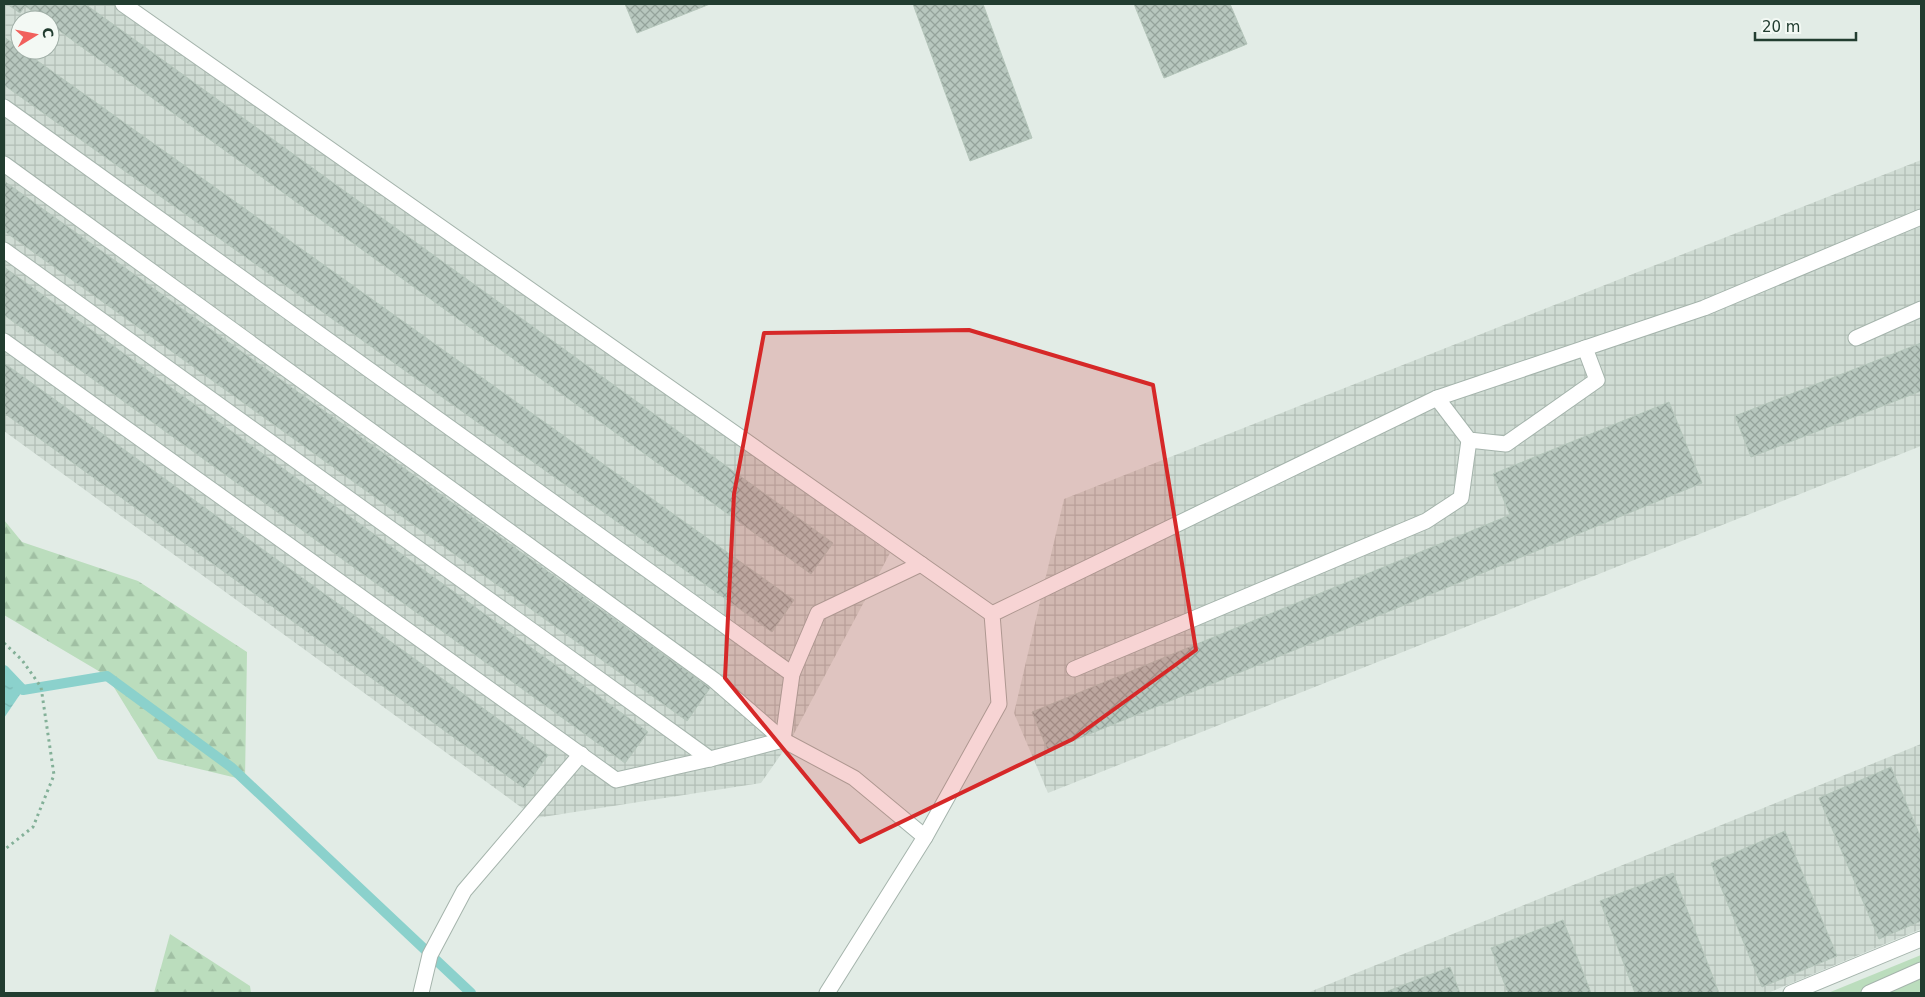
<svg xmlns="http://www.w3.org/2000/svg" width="1925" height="997" viewBox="0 0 1925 997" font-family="'DejaVu Sans',sans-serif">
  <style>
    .industrial { fill: url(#industrial-grid); fill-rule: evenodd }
    .forest { fill: url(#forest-firs) }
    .garden { fill: #bbddbd }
    .water { fill: url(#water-ripples) }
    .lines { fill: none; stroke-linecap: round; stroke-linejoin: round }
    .stream { stroke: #8bd1cc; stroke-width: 10 }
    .building { fill: url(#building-cross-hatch); stroke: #b5c6bb }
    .lane-casing { stroke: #a5b4ac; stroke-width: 17 }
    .path { stroke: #83b098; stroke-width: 3; stroke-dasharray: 2.5 4; stroke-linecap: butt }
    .lane { stroke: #fff; stroke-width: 15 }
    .marked { fill: #d62828; fill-opacity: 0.2; stroke: #d62828; stroke-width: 4; stroke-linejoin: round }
  </style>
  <defs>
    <pattern id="industrial-grid" width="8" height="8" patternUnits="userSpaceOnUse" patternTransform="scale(1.25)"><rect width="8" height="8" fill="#d0dcd4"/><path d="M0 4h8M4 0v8" fill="none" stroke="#b2beb6"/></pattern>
    <pattern id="forest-firs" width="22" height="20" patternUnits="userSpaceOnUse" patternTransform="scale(1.25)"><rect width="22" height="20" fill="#bbddbd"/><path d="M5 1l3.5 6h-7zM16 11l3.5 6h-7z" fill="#a0bfa3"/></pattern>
    <pattern id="water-ripples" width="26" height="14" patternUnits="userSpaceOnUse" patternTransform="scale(1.25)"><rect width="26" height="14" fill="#8bd1cc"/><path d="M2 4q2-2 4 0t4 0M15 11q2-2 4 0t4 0" fill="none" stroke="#78b4b0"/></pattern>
    <pattern id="building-cross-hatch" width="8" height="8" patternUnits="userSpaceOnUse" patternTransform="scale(1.25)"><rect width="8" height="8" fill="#b7c7be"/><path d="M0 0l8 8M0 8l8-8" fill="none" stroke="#94a39b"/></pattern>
  </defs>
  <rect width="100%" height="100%" fill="#e2ece6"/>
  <g class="industrial">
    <path d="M 4,4 L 123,4 L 890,553 L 789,743 L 761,783 L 536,818 L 4,431 ZM 20,20 L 50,20 L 50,50 L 20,50 Z"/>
    <polygon points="1921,160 1921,446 1048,793 1014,713 1064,499"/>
    <polygon points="1921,744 1921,929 1768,993 1307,993"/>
  </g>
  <g class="forest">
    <polygon points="4,520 22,542 138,581 247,652 245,780 158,759 107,676 4,615"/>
    <polygon points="170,934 250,986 251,993 154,993"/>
  </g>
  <polygon class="garden" points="1921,955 1921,993 1828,993"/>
  <polygon class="water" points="4,670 23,690 4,718"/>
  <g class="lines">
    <polyline class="stream" points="4,670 23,690 107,676 231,767 471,993"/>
  </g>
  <g class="building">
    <polygon points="7,4 85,4 833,543 811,574 50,24 50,20 44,20 25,6 20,13"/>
    <polygon points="625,4 710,4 637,33"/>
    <polygon points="913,4 983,4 1032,138 970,161"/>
    <polygon points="1134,4 1230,4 1247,44 1164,78"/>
    <polygon points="4,37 794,600 772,632 4,85"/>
    <polygon points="4,181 710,688 687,721 4,231"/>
    <polygon points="4,267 648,732 625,763 4,315"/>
    <polygon points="1921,343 1921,391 1751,457 1735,416"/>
    <polygon points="4,363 548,755 524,788 4,413"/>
    <polygon points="1669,402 1702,483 1048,751 1032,712 1510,515 1493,474"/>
    <polygon points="1891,767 1921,838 1921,921 1879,939 1819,798"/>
    <polygon points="1785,831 1837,956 1762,987 1711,863"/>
    <polygon points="1673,873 1719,993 1635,993 1600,901"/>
    <polygon points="1563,920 1591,993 1508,993 1491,948"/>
    <polygon points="1450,967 1460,993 1383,993"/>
  </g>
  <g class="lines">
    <defs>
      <g id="lane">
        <polyline points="123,4 992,614"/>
        <polyline points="4,107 792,674"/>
        <polyline points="4,164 714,680 783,740 854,778 925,837"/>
        <polyline points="4,250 710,759"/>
        <polyline points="1856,338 1921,309"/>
        <polyline points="4,341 616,780 710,759 783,740 792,674 818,613 921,564"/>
        <polyline points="1437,398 1469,440 1506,444 1597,380 1585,348"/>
        <polyline points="1074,669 1426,521 1461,498 1469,440"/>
        <polyline points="421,993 430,955 464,891 581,754"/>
        <polyline points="827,993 925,837 999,704 992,614 1437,398 1704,308 1921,217"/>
        <polyline points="1791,993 1921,939"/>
        <polyline points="1869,993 1921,970"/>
      </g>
    </defs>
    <use href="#lane" class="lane-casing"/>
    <polyline class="path" points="4,643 22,660 41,687 54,775 33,827 4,850"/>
    <use href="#lane" class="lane"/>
  </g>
  <path class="marked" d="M 969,330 L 1153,385 L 1196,650 L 1073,739 L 860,842 L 725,678 L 734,494 L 764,333 Z"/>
  <rect width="1925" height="997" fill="none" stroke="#223d30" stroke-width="10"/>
  <g transform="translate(35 35) rotate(80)"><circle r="24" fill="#f3f9f4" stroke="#9faea6"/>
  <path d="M0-4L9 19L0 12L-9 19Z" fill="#f1605c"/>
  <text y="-8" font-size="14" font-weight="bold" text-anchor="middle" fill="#223d30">С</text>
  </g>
  <path d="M1755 32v8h101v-8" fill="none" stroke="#223d30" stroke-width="2.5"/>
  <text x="1762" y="32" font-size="15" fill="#223d30" stroke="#f3f9f4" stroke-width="4" paint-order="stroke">20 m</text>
</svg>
